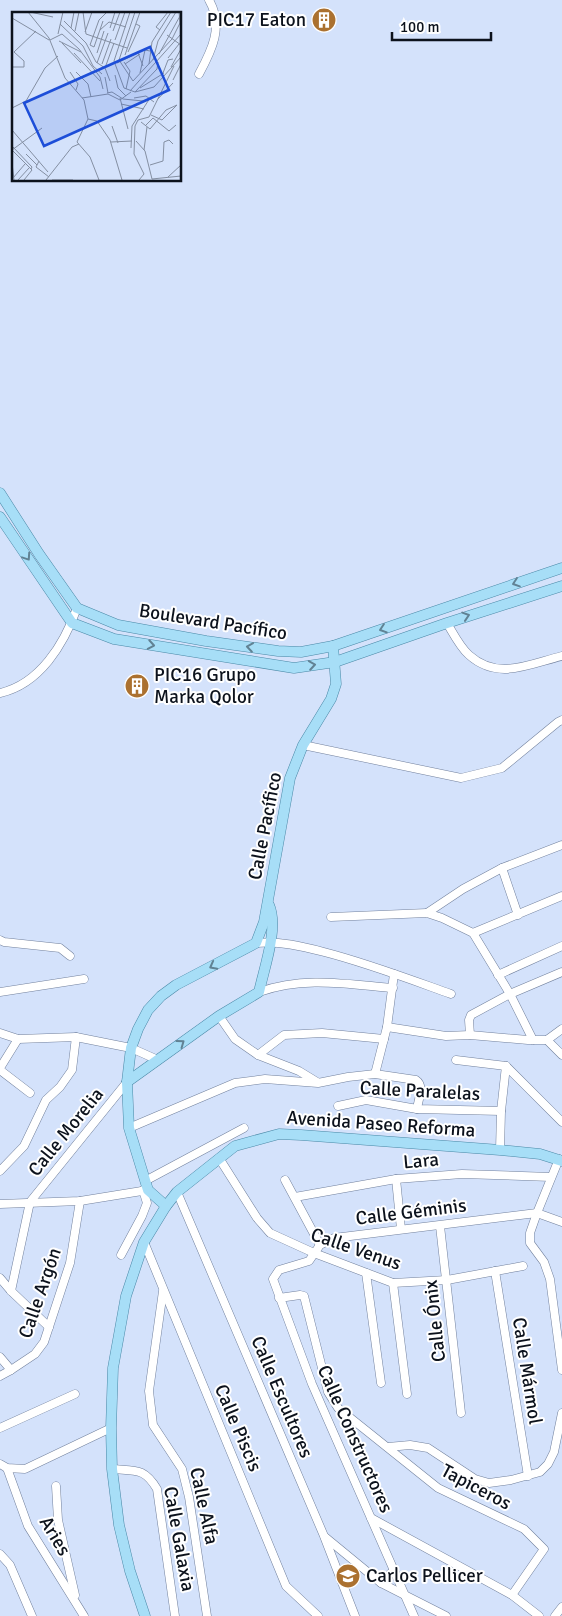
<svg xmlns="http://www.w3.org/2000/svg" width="562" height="1616" viewBox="0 0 562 1616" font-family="Signika,sans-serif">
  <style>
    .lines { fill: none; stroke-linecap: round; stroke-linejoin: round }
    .minor-casing { stroke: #72819d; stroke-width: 9 }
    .major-casing { stroke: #4a88a6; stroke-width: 11 }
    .minor { stroke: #fff; stroke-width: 8 }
    .major { stroke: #a7def7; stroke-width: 10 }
    .oneway { stroke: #618294 }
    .labels { text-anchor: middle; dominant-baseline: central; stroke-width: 4; stroke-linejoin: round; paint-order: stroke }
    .poi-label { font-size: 19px; fill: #0c121c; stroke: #fff; text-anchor: start }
    .street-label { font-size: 19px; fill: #0c121c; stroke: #fff }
    .inset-road { fill: none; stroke: #848fa2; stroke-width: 1 }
    .view { fill: #1d4ed8; fill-opacity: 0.15; stroke: #1d4ed8; stroke-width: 2.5 }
    .inset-edge { fill: none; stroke: #0c121c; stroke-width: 2.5 }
  </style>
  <rect width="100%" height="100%" fill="#d4e2fb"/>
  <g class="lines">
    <defs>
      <g id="minor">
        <path d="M 199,74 C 212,50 224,26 209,0"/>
        <path d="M 447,623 C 453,633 460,647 469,655 C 498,681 529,664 562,656"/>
        <path d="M 0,693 C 40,684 64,644 77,608"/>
        <polyline points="303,745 461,778 502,768 558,722 562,720"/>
        <polyline points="502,868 518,915"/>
        <polyline points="427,913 463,889 502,868 562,845"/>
        <polyline points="331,917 427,913 442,918 473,933 562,896"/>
        <polyline points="473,933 510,994 533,1040"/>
        <polyline points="0,940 4,942 60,948 70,956"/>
        <path d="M 256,943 C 280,941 301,946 324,952 C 367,963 409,979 451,994"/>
        <polyline points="498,975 562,946"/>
        <polyline points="0,992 84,979"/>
        <path d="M 259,992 C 304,976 346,984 393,988"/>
        <polyline points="219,1016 235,1039 258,1055 299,1071 317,1082"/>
        <polyline points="387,1027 446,1036 470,1035 528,1040 547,1040 562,1029"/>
        <polyline points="0,1033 18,1039 76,1037 131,1048 158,1060"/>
        <polyline points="470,1035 469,1020 471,1015 510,994 562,972"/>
        <polyline points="547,1040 562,1055"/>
        <polyline points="258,1055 284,1035 322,1033 384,1039"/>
        <polyline points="456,1060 506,1066"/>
        <polyline points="506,1066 562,1122"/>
        <polyline points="0,1068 18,1039"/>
        <polyline points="0,1070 30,1093"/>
        <polyline points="375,1074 387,1027 394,974"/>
        <polyline points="338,1106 366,1100 417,1109 501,1111"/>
        <path d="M 129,1128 L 235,1083 L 265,1079 L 318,1083 L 348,1077 L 375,1074 L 416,1080 C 425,1086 418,1100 417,1109"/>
        <polyline points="500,1150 501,1111 506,1066"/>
        <polyline points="219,1158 257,1218 270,1233 314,1253 393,1283 447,1280 523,1266"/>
        <polyline points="559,1159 537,1213 530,1233 530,1243 544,1262 550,1279 562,1370"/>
        <polyline points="0,1171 24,1146 46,1100 60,1087 72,1070 76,1037"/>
        <polyline points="396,1179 401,1229"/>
        <polyline points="285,1180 320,1245"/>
        <polyline points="145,1181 244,1128"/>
        <polyline points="177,1192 324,1536 355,1616"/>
        <polyline points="295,1197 396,1179 462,1174 551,1177"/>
        <polyline points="0,1204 80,1201 148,1190"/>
        <polyline points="440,1226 461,1413"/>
        <polyline points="144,1242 286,1586 318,1616"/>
        <polyline points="121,1255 142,1216 147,1203 143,1190"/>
        <polyline points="495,1271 528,1476"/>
        <polyline points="366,1273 381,1383"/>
        <polyline points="0,1278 11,1291 49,1327"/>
        <polyline points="393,1283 407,1394"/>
        <polyline points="11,1291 30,1202 127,1082"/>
        <polyline points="163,1291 149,1391 153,1425 182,1469 189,1497 207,1616"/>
        <polyline points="279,1298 300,1295 304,1296 328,1392 338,1408 438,1488 524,1529 544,1549 512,1595"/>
        <polyline points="0,1357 11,1370"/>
        <polyline points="0,1376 11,1370 35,1354 44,1342 70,1263 80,1201"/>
        <polyline points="0,1428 75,1394"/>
        <polyline points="388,1447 410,1445 428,1448 475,1479 489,1483 511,1480 540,1472 548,1464 554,1452 562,1413"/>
        <polyline points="0,1464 7,1468 25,1469 111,1428"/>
        <polyline points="7,1468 28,1526 84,1616"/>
        <path d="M 112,1469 C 135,1471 144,1467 157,1489 L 175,1616"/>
        <polyline points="56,1486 58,1520 75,1595"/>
        <polyline points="371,1518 512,1595 539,1616"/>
        <polyline points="325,1537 381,1583 446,1616"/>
        <polyline points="0,1554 10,1565 32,1616"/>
        <polyline points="381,1583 394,1570"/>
        <polyline points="414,1616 312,1384 273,1279 279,1270 309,1261 320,1245 334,1238 537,1213 562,1222"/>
        <polyline points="555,1616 562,1607"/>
      </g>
      <g id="major">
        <polyline points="0,493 39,554 77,608 118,625 206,641 278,651 301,652 333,646 562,568"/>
        <polyline points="0,517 72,623 114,639 294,668 335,662 447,623 562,586"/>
        <path d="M 127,1082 L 219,1016 L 259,992 C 264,968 279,928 269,905"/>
        <polyline points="166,1206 148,1190 129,1128 127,1082 131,1048 138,1029 148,1010 161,996 176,985 256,943 264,922 290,778 303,745 331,699 336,684 333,646"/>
        <polyline points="145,1616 130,1571 119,1525 112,1469 111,1428 113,1368 126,1296 144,1242 166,1206 177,1192 235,1146 279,1134 301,1135 500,1150 540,1154 562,1161"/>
      </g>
    </defs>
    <use href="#minor" class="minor-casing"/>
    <use href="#major" class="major-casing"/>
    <use href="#minor" class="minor"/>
    <use href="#major" class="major"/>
  </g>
  <defs><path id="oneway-chevron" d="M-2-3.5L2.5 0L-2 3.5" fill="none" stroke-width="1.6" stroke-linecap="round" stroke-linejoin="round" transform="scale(1.25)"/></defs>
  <g class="oneway">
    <use href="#oneway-chevron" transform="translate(27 557) rotate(56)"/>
    <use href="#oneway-chevron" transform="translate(516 583) rotate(161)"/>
    <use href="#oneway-chevron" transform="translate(466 616) rotate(-18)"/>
    <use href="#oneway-chevron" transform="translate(383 629) rotate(161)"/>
    <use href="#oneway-chevron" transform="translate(151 645) rotate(10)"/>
    <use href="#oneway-chevron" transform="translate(250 647) rotate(-172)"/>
    <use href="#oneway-chevron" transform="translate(312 665) rotate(-9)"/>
    <use href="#oneway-chevron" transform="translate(213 966) rotate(152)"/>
    <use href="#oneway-chevron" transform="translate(181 1043) rotate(-36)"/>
  </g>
  <defs>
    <symbol id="building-disc" viewBox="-11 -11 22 22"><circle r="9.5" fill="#ab7130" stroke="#fff"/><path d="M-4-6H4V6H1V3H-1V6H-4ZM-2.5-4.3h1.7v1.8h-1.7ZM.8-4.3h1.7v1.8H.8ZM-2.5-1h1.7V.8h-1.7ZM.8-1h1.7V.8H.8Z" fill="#fff"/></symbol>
    <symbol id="school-disc" viewBox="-11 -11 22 22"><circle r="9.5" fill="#ab7130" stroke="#fff"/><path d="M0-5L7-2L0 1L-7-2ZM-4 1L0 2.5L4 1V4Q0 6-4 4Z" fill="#fff"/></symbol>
  </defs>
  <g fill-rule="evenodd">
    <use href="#building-disc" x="310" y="6" width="28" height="28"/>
    <use href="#building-disc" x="123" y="672" width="28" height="28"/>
    <use href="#school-disc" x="334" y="1562" width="28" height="28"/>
  </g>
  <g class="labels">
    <g class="poi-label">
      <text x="306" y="20" text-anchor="end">PIC17 Eaton</text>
      <text x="154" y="675">PIC16 Grupo<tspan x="154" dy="22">Marka Qolor</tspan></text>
      <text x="366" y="1576">Carlos Pellicer</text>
    </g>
    <g class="street-label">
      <text transform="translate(213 622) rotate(9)">Boulevard Pacífico</text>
      <text transform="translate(265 826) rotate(-79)">Calle Pacífico</text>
      <text transform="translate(420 1091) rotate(3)">Calle Paralelas</text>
      <text transform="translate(381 1124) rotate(4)">Avenida Paseo Reforma</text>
      <text transform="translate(66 1132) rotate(-51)">Calle Morelia</text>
      <text transform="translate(421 1161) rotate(-5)">Lara</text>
      <text transform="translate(411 1212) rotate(-7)">Calle Géminis</text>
      <text transform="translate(356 1249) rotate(19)">Calle Venus</text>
      <text transform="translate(40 1293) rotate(-71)">Calle Argón</text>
      <text transform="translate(435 1321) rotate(-96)">Calle Ónix</text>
      <text transform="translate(527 1371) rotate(81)">Calle Mármol</text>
      <text transform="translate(282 1397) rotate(67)">Calle Escultores</text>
      <text transform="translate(238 1428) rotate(67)">Calle Piscis</text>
      <text transform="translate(355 1439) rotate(66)">Calle Constructores</text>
      <text transform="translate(476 1487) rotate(28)">Tapiceros</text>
      <text transform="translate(204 1506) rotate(78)">Calle Alfa</text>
      <text transform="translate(55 1536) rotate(59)">Aries</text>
      <text transform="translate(179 1539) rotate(80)">Calle Galaxia</text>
    </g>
  </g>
  <g transform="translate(12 12)">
    <rect width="169" height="169" fill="#d4e2fb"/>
    <path class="inset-road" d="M 16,0 L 37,26 L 53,66 L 72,88 L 76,107 L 65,130 L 78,145 L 87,168M 18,0 L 41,5M 71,0 L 74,22 L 115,36M 118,0 L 102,49 L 112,76 L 123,80 L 142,75 L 169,45M 123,0 L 107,48 L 121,69 L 160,27 L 168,11 L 167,0M 0,6 L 37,28M 52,9 L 74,31 L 84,50 L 93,56 L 98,69M 48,12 L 71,34 L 81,54 L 90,62M 59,16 L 62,0M 98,16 L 103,0M 88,18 L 97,10 L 114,15M 148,18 L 144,15 L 156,0M 63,19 L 67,0M 101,19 L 108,0M 73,20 L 80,0M 46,22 L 51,0M 155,23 L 169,33M 38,28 L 50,22 L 67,37 L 88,65 L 91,77M 103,28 L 113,0M 47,29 L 69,40M 50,31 L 69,51M 78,33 L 87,8 L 94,1M 78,33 L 82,35 L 91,9M 116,40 L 128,14 L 124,12M 62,41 L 88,69M 85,41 L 92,19M 147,42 L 168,4M 113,43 L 128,0M 156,46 L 167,32M 141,48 L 146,29 L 164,0M 112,50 L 118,59 L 114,77M 85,51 L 96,21M 105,51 L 126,41 L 131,54M 90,52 L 99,27M 113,52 L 128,42M 137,52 L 140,30 L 159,0M 0,55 L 12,55 L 12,49 L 2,40 L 24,19M 159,55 L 169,37M 93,56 L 102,31M 58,60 L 66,72 L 64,78M 64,60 L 76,72 L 79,85M 128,61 L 133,38 L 138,39M 151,61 L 156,48 L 161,47M 103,63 L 106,76 L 114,84M 93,65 L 96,81M 161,68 L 169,52M 128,76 L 152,61M 118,79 L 169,22M 123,80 L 145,57 L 146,50M 95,81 L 100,80 L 111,87M 70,86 L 96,82 L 108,88 L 119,80M 108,86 L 116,117M 122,86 L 134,84 L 142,90M 111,87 L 131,89M 145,88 L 161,71M 109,92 L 132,97M 0,96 L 14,89 L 33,56 L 46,44M 139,103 L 150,108 L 165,93M 76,107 L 85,109 L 98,128 L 110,168M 129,110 L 138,117 L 154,98 L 165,93M 134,113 L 141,106 L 157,119 L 164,113M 100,114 L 106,131M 0,118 L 36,160M 124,129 L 133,139 L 140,167 L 169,164M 99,130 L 120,129M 0,134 L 20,155 L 19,157M 119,136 L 120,114 L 138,86M 132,138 L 135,115M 14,142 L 25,153M 27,149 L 24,155 L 37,165M 0,151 L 2,168M 138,153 L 151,149 L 152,130 L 157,128 L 161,132M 156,165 L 169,153M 1,166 L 13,152M 6,168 L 17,156M 12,168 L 20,158 L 0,138 L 30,116M 34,168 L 60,135 L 67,132M 40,168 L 61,168M 127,168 L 132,162 L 122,142 L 123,114 L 126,108 L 137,105 L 162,54"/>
    <path class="view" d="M 138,35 L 157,78 L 32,134 L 12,91 Z"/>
    <rect width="169" height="169" class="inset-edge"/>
  </g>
  <path d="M392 32v8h99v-8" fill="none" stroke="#0c121c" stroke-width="2.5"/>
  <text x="400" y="32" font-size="15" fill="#0c121c" stroke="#ffffff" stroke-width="4" paint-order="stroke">100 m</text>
</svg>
